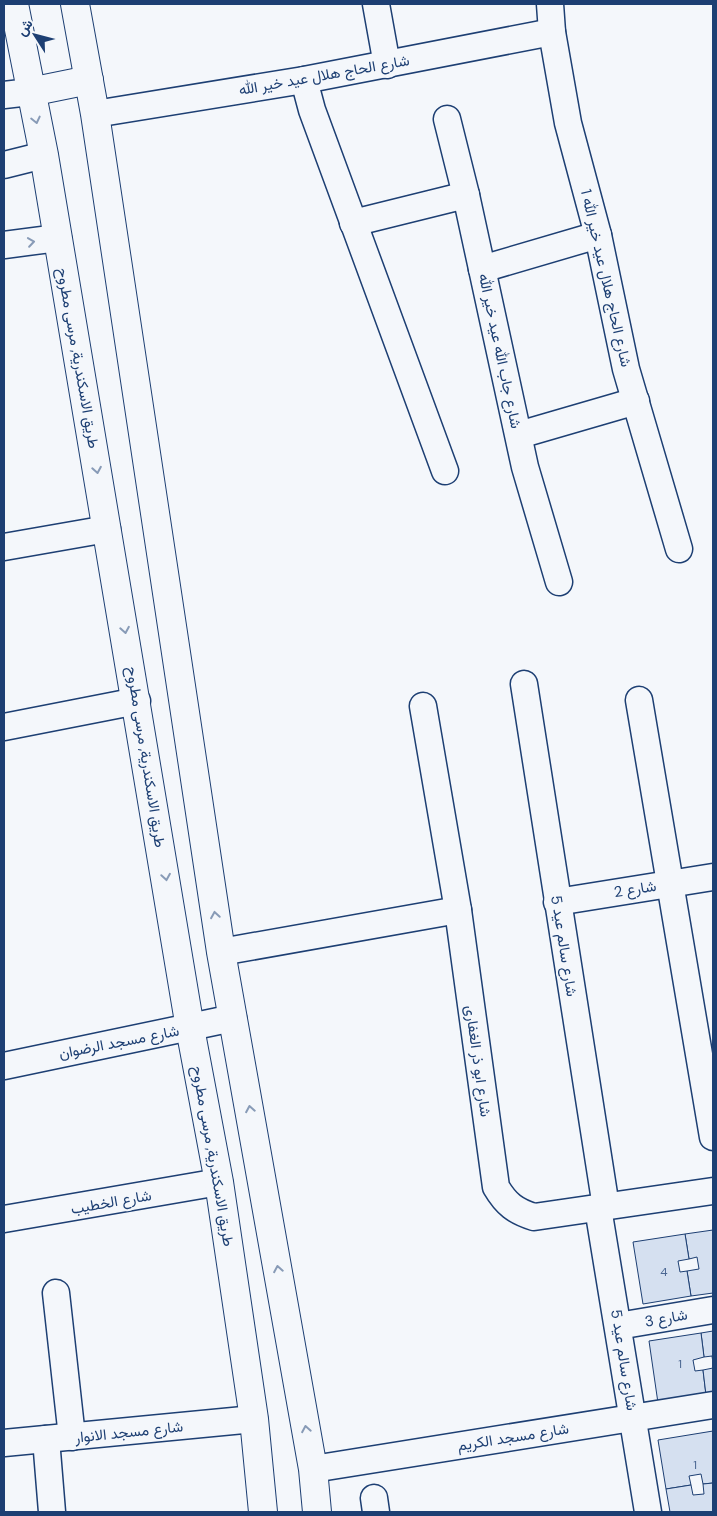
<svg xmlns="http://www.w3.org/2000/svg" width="717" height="1516" viewBox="0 0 717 1516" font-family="'DM Sans',Vazirmatn,sans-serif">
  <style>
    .building { fill: #d5e0f0; stroke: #1d3f73 }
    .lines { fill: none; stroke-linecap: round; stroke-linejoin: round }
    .minor-casing { stroke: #1d3f73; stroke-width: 29 }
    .major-casing { stroke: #1d3f73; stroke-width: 30 }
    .minor { stroke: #f4f7fb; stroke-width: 26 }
    .major { stroke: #f4f7fb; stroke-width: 28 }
    .oneway { stroke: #889bb7 }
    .labels { text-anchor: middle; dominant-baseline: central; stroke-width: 4; stroke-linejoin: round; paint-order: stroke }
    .number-label { font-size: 12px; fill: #4b6792 }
    .street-label { font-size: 15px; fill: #1d3f73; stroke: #f4f7fb }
  </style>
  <rect width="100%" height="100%" fill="#f4f7fb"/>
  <g class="building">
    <polygon points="713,1230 713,1293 691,1296 687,1271 699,1269 697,1257 689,1259 685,1234"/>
    <polygon points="685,1234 689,1259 678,1261 680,1272 687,1271 691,1296 643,1304 633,1242"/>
    <polygon points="713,1331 713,1363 712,1356 704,1357 701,1333"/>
    <polygon points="701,1333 704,1357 693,1360 695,1371 703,1370 706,1395 658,1403 649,1341"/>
    <polygon points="713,1368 713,1394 706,1395 703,1370"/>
    <polygon points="713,1431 713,1483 703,1484 701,1474 689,1476 691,1485 666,1489 658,1440"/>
    <polygon points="713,1483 713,1512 670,1512 666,1489 691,1485 693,1495 704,1494 703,1484"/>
  </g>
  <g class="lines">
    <defs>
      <g id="minor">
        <polyline points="376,4 387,65"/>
        <polyline points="550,4 552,32 568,123 598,235 626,369 679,549"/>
        <polyline points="304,80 312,110 445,471"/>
        <polyline points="4,95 30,92"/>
        <polyline points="95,114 304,80 552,32"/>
        <polyline points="447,119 466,195 525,467 559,582"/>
        <polyline points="4,165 44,155"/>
        <polyline points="353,223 466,195"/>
        <polyline points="4,245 58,238"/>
        <polyline points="482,269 598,235"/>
        <polyline points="519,435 636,401"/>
        <polyline points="4,547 107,529"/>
        <polyline points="524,684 606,1207"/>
        <polyline points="639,700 713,1137"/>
        <path d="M 423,706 L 458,910 L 496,1187 C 506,1204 515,1211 534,1217 L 713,1191"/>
        <polyline points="4,727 137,701"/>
        <polyline points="557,902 713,877"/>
        <polyline points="221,952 458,910"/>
        <polyline points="4,1066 233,1018"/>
        <polyline points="598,1208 648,1512"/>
        <polyline points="4,1219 219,1182"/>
        <polyline points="56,1293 72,1437"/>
        <polyline points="618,1326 713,1310"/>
        <polyline points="46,1439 52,1512"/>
        <polyline points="4,1443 254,1419"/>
        <polyline points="313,1469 713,1405"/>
        <polyline points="374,1498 376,1512"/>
      </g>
      <g id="major">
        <polyline points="14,4 44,155 190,1028 219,1182 254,1419 263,1512"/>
        <polyline points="75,4 95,114 221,952 313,1469 317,1512"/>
        <polyline points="30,92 89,80"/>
      </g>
    </defs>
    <use href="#minor" class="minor-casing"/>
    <use href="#major" class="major-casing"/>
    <use href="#minor" class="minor"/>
    <use href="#major" class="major"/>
  </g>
  <defs><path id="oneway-chevron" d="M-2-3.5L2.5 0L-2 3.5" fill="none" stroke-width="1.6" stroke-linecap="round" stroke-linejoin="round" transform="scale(1.25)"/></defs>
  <g class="oneway">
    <use href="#oneway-chevron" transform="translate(36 120) rotate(77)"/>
    <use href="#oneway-chevron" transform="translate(31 242) rotate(-8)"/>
    <use href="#oneway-chevron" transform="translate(97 470) rotate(80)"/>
    <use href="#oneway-chevron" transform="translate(125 630) rotate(80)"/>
    <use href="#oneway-chevron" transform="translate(166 877) rotate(81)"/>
    <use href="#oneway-chevron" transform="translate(215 915) rotate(-99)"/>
    <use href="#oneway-chevron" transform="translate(250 1109) rotate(-100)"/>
    <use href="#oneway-chevron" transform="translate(278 1269) rotate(-100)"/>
    <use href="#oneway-chevron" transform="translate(306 1429) rotate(-100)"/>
  </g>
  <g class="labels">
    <g class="number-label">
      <text x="664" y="1272">4</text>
      <text x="680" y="1364">1</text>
      <text x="695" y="1465">1</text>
    </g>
    <g class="street-label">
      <text transform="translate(324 75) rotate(-10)">شارع الحاج هلال عيد خير الله</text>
      <text transform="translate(606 278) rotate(77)">شارع الحاج هلال عيد خير الله 1</text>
      <text transform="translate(500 351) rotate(78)">شارع جاب الله عيد خير الله</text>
      <text transform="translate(78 358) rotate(80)">طريق الاسكندرية, مرسى مطروح</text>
      <text transform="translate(146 757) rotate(81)">طريق الاسكندرية, مرسى مطروح</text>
      <text transform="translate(635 889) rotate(-9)">شارع 2</text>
      <text transform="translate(564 946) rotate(81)">شارع سالم عيد 5</text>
      <text transform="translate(119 1042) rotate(-11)">شارع مسجد الرضوان</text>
      <text transform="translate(478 1061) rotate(82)">شارع ابو ذر الغفارى</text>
      <text transform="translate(213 1156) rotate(80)">طريق الاسكندرية, مرسى مطروح</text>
      <text transform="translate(111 1202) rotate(-10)">شارع الخطيب</text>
      <text transform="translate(666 1318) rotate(-10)">شارع 3</text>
      <text transform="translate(624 1360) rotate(81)">شارع سالم عيد 5</text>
      <text transform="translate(129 1432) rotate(-6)">شارع مسجد الانوار</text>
      <text transform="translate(513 1437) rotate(-9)">شارع مسجد الكريم</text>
    </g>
  </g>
  <rect width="717" height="1516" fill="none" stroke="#1d3f73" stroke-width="10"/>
  <g transform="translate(35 35) rotate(306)" stroke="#f4f7fb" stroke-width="4" paint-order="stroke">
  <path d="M0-4L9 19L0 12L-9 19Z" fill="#1d3f73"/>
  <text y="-8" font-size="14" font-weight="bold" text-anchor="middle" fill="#1d3f73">ش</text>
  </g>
</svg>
